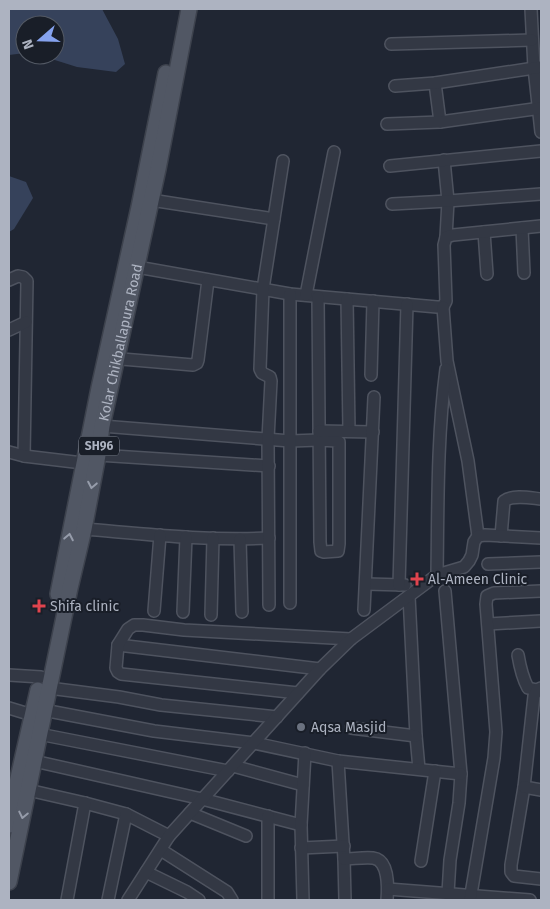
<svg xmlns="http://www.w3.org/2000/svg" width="550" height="909" viewBox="0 0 550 909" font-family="'Fira Sans',sans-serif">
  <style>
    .water { fill: #36425b }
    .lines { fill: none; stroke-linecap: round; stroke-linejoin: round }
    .minor-casing { stroke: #4e535f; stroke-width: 14 }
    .major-casing { stroke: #3d424d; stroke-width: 18 }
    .minor { stroke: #333844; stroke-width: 11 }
    .major { stroke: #515764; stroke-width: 15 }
    .oneway { stroke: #969caa }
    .health-dot { fill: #e0444e; stroke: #191e28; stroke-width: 2 }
    .worship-dot { fill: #6b7280; stroke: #191e28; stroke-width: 2 }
    .labels { text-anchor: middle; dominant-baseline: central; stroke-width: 4; stroke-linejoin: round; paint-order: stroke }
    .shield { fill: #191e28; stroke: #818693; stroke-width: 1 }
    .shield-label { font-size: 12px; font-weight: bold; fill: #adb3c1 }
    .street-label { font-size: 14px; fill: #adb3c1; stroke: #191e28 }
    .poi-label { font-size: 14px; fill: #adb3c1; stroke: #191e28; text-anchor: start }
  </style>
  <rect width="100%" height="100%" fill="#202633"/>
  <g class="water">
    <polygon points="9,9 102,9 118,39 125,64 116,72 77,67 39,55 55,55 55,25 25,25 25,53 9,55"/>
    <polygon points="9,176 26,182 33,198 14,229 9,232"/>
  </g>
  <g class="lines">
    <defs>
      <g id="minor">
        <polyline points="531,9 534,68 541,132"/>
        <polyline points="391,44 532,40"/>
        <polyline points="435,83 440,122"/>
        <polyline points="395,86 435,83 541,67"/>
        <polyline points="387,124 440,122 541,108"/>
        <polyline points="444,160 448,201 446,237"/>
        <polyline points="390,166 541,151"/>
        <polyline points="151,200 274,219"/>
        <polyline points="392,204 448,201 541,194"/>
        <polyline points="522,228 524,273"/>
        <polyline points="484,232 487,274"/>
        <polyline points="137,267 290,294 437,307 443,307 446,301 444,245 446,237 453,235 541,226"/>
        <polyline points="9,280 18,276 23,277 27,281 24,456"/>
        <polyline points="306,295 334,152"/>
        <polyline points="347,299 349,431"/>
        <polyline points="443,307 447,361 468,461 478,536"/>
        <polyline points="9,330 26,322"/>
        <polyline points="110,358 193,365 197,363 198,360 208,280"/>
        <polyline points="371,375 373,301"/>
        <polyline points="102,426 290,441 319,440 337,441 339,442 339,544 338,551 324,552 321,551 320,542 318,297"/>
        <polyline points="319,431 373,432"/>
        <polyline points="9,452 24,456 91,464"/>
        <polyline points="98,455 269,466"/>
        <path d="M 84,529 C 146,534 207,541 269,538"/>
        <path d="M 501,536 L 504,501 C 513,494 531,498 541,499"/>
        <polyline points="240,539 242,612"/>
        <polyline points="488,564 541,562"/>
        <path d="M 437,575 C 438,506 437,437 446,369"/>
        <polyline points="366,584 405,585"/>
        <polyline points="399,585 407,304"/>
        <polyline points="445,591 461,774 459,803 450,860 448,893"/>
        <polyline points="409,596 416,736 419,769"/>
        <polyline points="290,603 290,294"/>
        <polyline points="269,605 268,439 271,381 270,377 262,373 260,369 263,289 283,161"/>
        <polyline points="364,610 374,397"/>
        <polyline points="154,611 160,535"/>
        <polyline points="183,612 186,537"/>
        <polyline points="211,615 213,538"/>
        <polyline points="488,624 541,621"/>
        <polyline points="118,645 320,669"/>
        <path d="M 518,655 C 520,667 522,677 528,688 L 537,690"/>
        <polyline points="9,675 41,677"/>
        <polyline points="49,688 119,697 161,705 277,717"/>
        <polyline points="541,688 537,690 534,696 524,787 511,865 511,872 514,876 541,879"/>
        <polyline points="298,693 121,674 118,672 116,668 118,645 128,629 134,625 143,625 184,630 351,639"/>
        <polyline points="9,708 32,715"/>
        <polyline points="38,709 154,731 254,743 338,761 461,774"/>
        <polyline points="351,728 416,736"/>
        <polyline points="39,734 228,771"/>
        <polyline points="34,761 202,799 301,825"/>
        <polyline points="338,761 344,859 345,900"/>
        <polyline points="233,766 303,785"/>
        <polyline points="524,787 541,790"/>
        <polyline points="28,790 85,803 126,814 169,836"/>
        <polyline points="190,813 246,836"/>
        <polyline points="268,816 268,900"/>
        <polyline points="301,848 344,846"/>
        <polyline points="161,850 227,892 232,900"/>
        <path d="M 344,859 C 353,859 364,857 373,858 C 389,860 388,888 387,900"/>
        <polyline points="421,861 435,771"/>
        <polyline points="146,872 187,892 199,900"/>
        <polyline points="388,889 530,900"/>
        <polyline points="67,900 85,803"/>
        <polyline points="108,900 126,814"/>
        <polyline points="128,900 169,836 320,669 351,639 437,575 464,567 469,561 472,555 474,542 478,536 485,535 541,538"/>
        <polyline points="303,900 301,825 305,753"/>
        <polyline points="470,900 494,758 496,732 486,604 487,596 494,593 541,591"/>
      </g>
      <g id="major">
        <polyline points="58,594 99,388 139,207 166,73"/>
        <polyline points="9,825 11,809 38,690"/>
        <path id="s1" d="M 9,882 L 70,588 L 84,529 L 98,455 L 102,426 L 158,169 L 189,9"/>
      </g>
    </defs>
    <use href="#minor" class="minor-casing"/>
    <use href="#major" class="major-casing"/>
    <use href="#minor" class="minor"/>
    <use href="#major" class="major"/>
  </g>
  <defs><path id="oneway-chevron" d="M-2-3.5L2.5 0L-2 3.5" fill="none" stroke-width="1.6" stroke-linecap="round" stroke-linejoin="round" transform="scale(1.25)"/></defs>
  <g class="oneway">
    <use href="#oneway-chevron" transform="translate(92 485) rotate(101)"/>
    <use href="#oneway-chevron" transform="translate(69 537) rotate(-79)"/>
    <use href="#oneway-chevron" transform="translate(23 815) rotate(102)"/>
  </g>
  <g class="health-dot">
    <path d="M414.5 571.5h5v5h5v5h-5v5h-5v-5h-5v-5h5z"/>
    <path d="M36.5 598.5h5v5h5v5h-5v5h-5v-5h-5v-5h5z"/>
  </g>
  <circle class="worship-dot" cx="301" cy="727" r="5"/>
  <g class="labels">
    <rect class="shield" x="79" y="436.5" width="40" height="19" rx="4"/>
    <g class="shield-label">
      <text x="99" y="446">SH96</text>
    </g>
    <g class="street-label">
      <text stroke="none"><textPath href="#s1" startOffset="551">Kolar Chikballapura Road</textPath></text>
    </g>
    <g class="poi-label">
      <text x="428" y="579">Al-Ameen Clinic</text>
      <text x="50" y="606">Shifa clinic</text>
      <text x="311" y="727">Aqsa Masjid</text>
    </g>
  </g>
  <rect width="550" height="909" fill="none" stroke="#adb3c1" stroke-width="20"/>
  <g transform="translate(40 40) rotate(250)"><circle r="24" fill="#191e28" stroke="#545a65"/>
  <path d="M0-4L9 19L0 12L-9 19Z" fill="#85a2ee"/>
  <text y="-8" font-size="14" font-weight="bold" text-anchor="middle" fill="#adb3c1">N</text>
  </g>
</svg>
